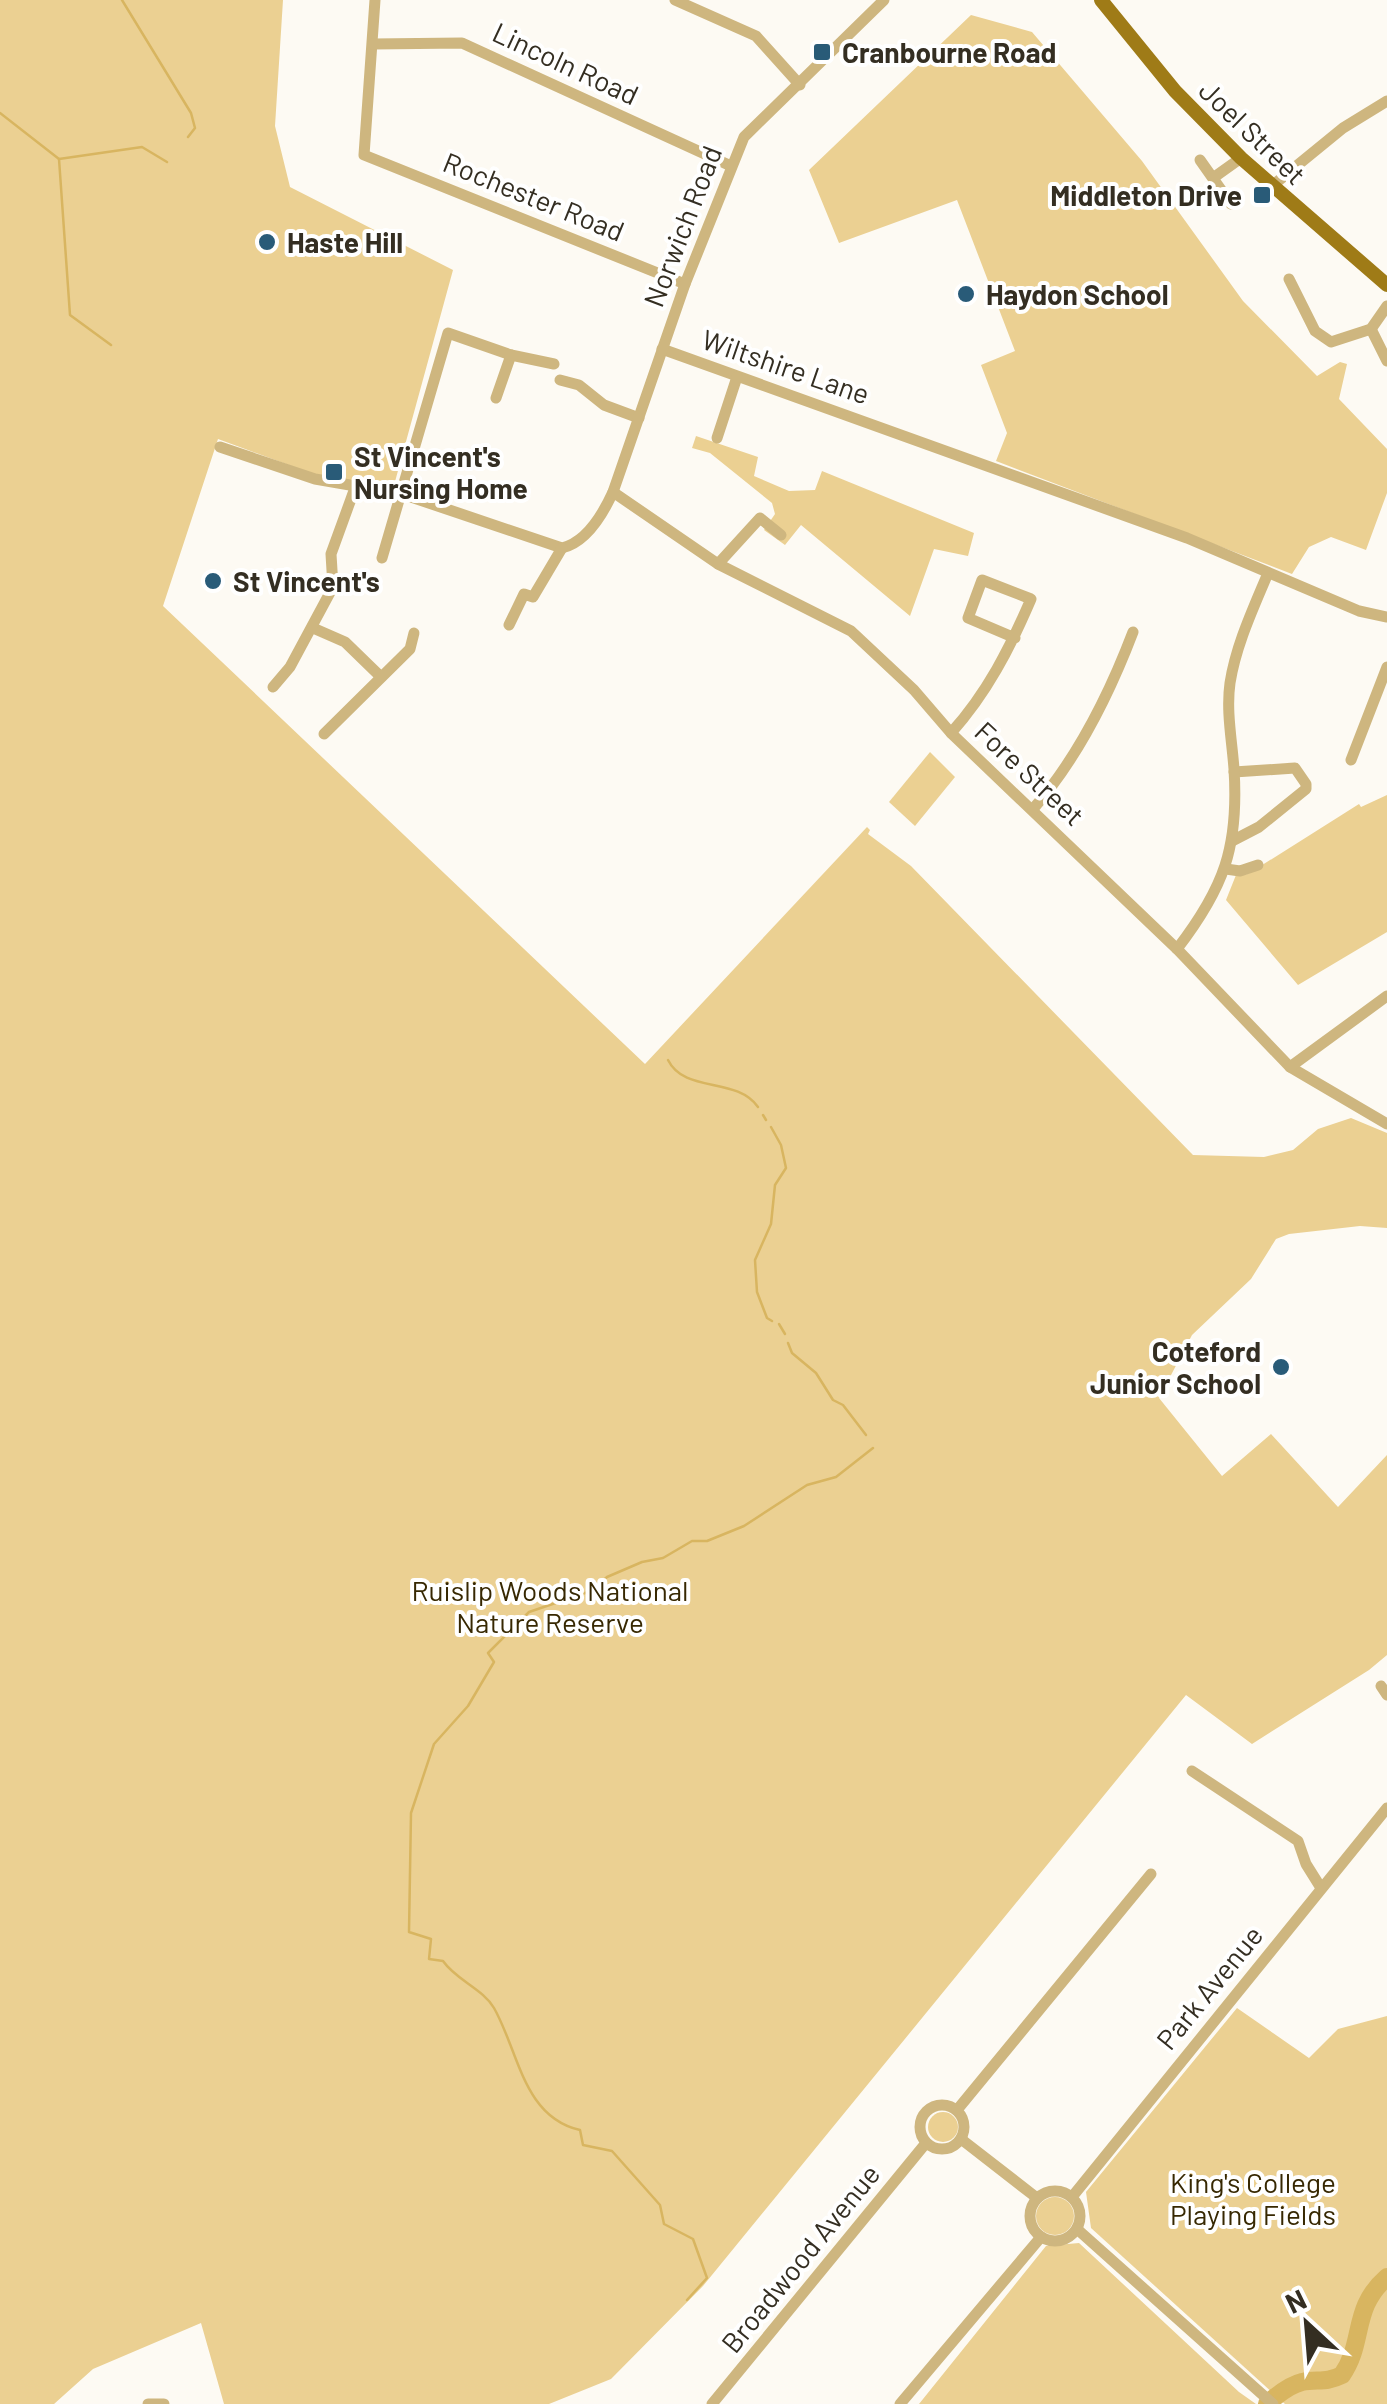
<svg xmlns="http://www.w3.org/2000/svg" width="1387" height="2404" viewBox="0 0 1387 2404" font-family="Barlow,sans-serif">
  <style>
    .green { fill: #ebd092 }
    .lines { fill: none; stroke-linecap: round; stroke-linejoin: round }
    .stream { stroke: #d8b560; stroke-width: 2.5 }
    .river { stroke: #d8b560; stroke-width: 18 }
    .minor { stroke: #ceb67f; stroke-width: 11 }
    .major { stroke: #9f7b17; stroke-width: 14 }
    .poi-dot { fill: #295b78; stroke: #fff; stroke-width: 4 }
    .labels { text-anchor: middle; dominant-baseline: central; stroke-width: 8; stroke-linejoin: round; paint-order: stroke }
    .poi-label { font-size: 28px; font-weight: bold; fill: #342e22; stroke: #fff; text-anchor: start }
    .street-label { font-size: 28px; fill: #342e22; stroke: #fff }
    .park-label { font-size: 28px; fill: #372802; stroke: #fff }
  </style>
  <rect width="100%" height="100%" fill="#fdfaf3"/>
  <g class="green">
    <polygon points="0,0 283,0 275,126 290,187 453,270 393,489 349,487 218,439 163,606 645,1064 867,827 870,830 868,834 911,866 1193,1155 1264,1157 1293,1150 1318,1129 1351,1118 1387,1133 1387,1228 1360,1226 1289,1234 1276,1239 1251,1279 1192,1335 1159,1398 1222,1476 1271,1434 1338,1507 1387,1455 1387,1655 1369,1670 1252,1744 1186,1695 703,2286 611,2379 549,2404 224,2404 201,2323 93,2369 54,2404 0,2404"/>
    <polygon points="971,15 1032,32 1142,161 1243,301 1317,376 1340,362 1347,364 1339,399 1387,449 1387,493 1366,550 1331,537 1309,547 1292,574 996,461 1007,433 981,365 1015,351 957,200 839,243 809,170"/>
    <polygon points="696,436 758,457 754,476 789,491 815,490 822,471 974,533 968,556 934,549 910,616 801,525 785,545 764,530 775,514 772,503 710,453 692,448"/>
    <polygon points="930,752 955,777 915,826 889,802"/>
    <polygon points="1387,795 1387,932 1298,985 1226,900 1236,875 1248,874 1359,804 1361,807"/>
    <polygon points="1237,2008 1309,2058 1338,2029 1387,2016 1387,2404 1285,2404 1091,2228 1086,2192"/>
    <circle cx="943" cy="2127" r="15"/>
    <circle cx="1055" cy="2216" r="19"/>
    <polygon points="1079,2243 1239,2392 1256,2404 919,2404 1046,2246"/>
  </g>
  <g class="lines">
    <g class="stream">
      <polyline points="122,0 191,113 195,128 188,137"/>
      <polyline points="0,113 59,159 142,147 167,162"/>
      <polyline points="59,159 70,315 111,345"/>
      <path d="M 668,1060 C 685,1094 736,1076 758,1107"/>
      <polyline points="763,1115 766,1120"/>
      <polyline points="771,1127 781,1145 786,1168 775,1185 771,1224 755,1260 757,1292 767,1318 772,1321"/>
      <polyline points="779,1324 785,1334"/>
      <polyline points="788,1343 792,1353 816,1373 833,1400 843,1405 866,1435"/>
      <path d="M 687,2300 L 707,2278 L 693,2239 L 664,2224 L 660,2205 L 612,2151 L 583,2145 L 580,2130 C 523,2117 519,2052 494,2008 C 483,1989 456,1980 443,1961 L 429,1959 L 431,1939 L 409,1932 L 411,1813 L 434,1744 L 468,1706 L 494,1662 L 488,1653 L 529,1612 L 591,1591 L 607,1577 L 642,1562 L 663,1558 L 692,1541 L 707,1541 L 744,1526 L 807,1485 L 836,1477 L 873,1448"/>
    </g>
    <path class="river" d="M 1267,2404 C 1277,2395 1289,2385 1302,2382 C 1318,2379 1326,2383 1342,2375 C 1365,2342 1351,2308 1387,2277"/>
    <g class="minor">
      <polyline points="375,0 364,155 685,284"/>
      <polyline points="675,0 756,36 800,85"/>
      <polyline points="373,44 462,43 731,166"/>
      <polyline points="1200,160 1231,204"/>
      <polyline points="1213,178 1241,158"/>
      <polyline points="1272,186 1343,128 1387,101"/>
      <polyline points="1289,279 1315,331 1331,342 1371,329 1387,306"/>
      <polyline points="1371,329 1387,361"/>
      <polyline points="662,349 1187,538 1359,611 1387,617"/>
      <polyline points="560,380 579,385 604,405 639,418"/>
      <polyline points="496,398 511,355"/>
      <polyline points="717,438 737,377"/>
      <path d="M 220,447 L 315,479 L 402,494 L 562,548 C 587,542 603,514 613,492 L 685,284 L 744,137 L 884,0"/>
      <polyline points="613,492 718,564 851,631 914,690 951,733 1177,949 1290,1067 1387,1124"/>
      <polyline points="382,558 448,333 511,355 554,364"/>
      <polyline points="718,564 760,518 781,535"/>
      <polyline points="509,625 524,594 533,597 562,548"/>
      <polyline points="313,628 345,642 381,677"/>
      <polyline points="273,687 290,667 333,587 331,554 355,488"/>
      <path d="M 951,733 C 987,693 1010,648 1031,599 L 982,580 L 968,618 L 1015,638"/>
      <polyline points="324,734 410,649 414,633"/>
      <polyline points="1351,760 1387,667"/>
      <path d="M 1033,809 C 1078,758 1109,695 1133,632"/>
      <polyline points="1232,841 1259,827 1306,789 1306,784 1295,768 1234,772"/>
      <polyline points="1226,869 1240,871 1258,865"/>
      <path d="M 1177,949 C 1224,888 1239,847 1234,769 C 1232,741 1226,711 1230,683 C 1236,645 1253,609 1268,573"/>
      <polyline points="1290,1067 1387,996"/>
      <polyline points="1381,1686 1387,1695"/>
      <polyline points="1192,1771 1298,1841 1306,1864 1321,1888"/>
      <circle cx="942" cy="2127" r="22"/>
      <polyline points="957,2110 1151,1874"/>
      <polyline points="961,2139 1037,2198"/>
      <circle cx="1055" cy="2216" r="25"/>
      <polyline points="1072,2197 1387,1808"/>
      <polyline points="1077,2229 1273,2404"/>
      <polyline points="148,2404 164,2404"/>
      <polyline points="712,2404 926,2143"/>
      <polyline points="900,2404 1041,2237"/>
    </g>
    <polyline class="major" points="1101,0 1175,91 1241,158 1387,285"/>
  </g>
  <g class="poi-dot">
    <rect x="812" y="42" width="20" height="20" rx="5"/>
    <rect x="1252" y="185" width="20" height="20" rx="5"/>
    <circle cx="267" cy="242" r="10"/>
    <circle cx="966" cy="294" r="10"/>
    <rect x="324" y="462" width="20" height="20" rx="5"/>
    <circle cx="213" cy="581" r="10"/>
    <circle cx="1281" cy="1367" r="10"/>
  </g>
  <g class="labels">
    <g class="poi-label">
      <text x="842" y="52">Cranbourne Road</text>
      <text x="1242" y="195" text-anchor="end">Middleton Drive</text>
      <text x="287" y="242">Haste Hill</text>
      <text x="986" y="294">Haydon School</text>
      <text x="354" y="456">St Vincent's<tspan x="354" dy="32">Nursing Home</tspan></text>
      <text x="233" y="581">St Vincent's</text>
      <text x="1261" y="1351" text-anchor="end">Coteford<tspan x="1261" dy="32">Junior School</tspan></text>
    </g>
    <g class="street-label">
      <text transform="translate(566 63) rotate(25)">Lincoln Road</text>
      <text transform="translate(1253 132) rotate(44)">Joel Street</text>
      <text transform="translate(534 196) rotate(22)">Rochester Road</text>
      <text transform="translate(682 226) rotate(-69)">Norwich Road</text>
      <text transform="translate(786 366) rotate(19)">Wiltshire Lane</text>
      <text transform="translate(1030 773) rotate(43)">Fore Street</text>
      <text transform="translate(1209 1987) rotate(-51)">Park Avenue</text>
      <text transform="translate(800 2258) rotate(-51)">Broadwood Avenue</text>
    </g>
    <g class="park-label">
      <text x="550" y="1590">Ruislip Woods National<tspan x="550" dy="32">Nature Reserve</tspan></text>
      <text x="1253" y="2182">King's College<tspan x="1253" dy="32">Playing Fields</tspan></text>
    </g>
  </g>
  <g transform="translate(1307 2324) rotate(334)" stroke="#ffffff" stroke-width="8" paint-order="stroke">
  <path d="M0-8L18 38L0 25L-18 38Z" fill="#342e22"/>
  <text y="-15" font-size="28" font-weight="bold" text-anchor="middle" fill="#342e22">N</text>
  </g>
</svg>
